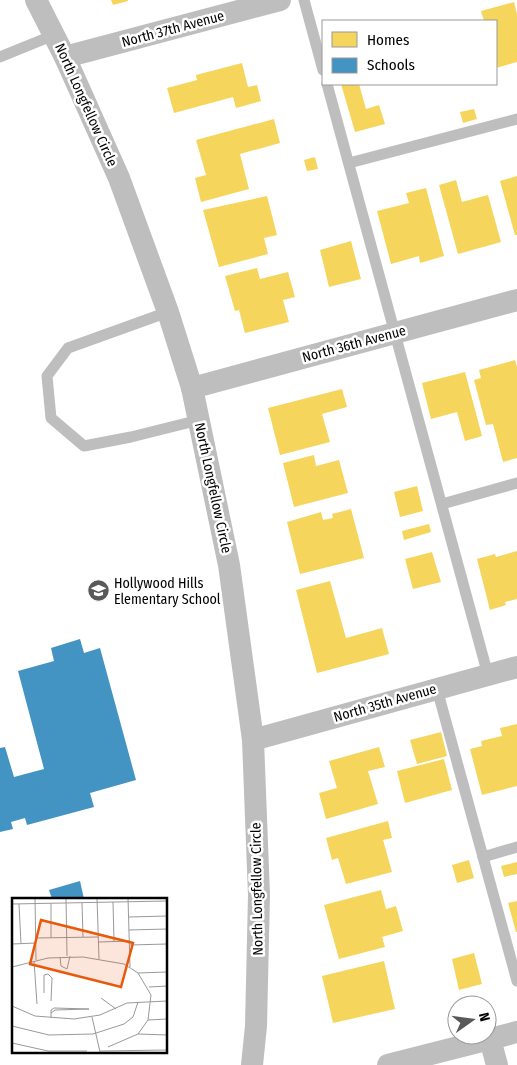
<svg xmlns="http://www.w3.org/2000/svg" width="517" height="1065" viewBox="0 0 517 1065" font-family="'Fira Sans Condensed',sans-serif">
  <style>
    .homes { fill: #f6d55c }
    .schools { fill: #4393c3 }
    .lines { fill: none; stroke-linecap: round; stroke-linejoin: round }
    .lane { stroke: #bebebe; stroke-width: 11 }
    .street { stroke: #bebebe; stroke-width: 22 }
    .labels { text-anchor: middle; dominant-baseline: central; stroke-width: 5; stroke-linejoin: round; paint-order: stroke }
    .street-label { font-size: 14px; fill: #000; stroke: #fff }
    .poi-label { font-size: 14px; fill: #000; stroke: #fff; text-anchor: start }
    .inset-road { fill: none; stroke: #999; stroke-width: 1 }
    .view { fill: #e8590c; fill-opacity: 0.15; stroke: #e8590c; stroke-width: 2.5 }
    .inset-edge { fill: none; stroke: #000; stroke-width: 2.5 }
  </style>
  <rect width="100%" height="100%" fill="#fff"/>
  <g class="homes">
    <polygon points="111,0 128,0 128,1 113,5"/>
    <polygon points="514,2 517,14 517,62 496,68 496,21 484,21 481,11"/>
    <polygon points="242,63 248,87 257,85 261,101 236,108 233,97 174,113 167,88 197,80 196,75"/>
    <polygon points="341,84 359,84 366,109 379,105 385,124 355,132"/>
    <polygon points="474,109 477,119 463,123 460,112"/>
    <polygon points="274,119 280,143 240,154 249,189 201,202 195,178 206,175 196,140"/>
    <polygon points="315,157 318,169 307,171 304,160"/>
    <polygon points="517,176 517,235 515,235 500,181"/>
    <polygon points="456,180 462,202 488,195 501,242 458,254 439,185"/>
    <polygon points="426,188 444,256 420,263 419,256 391,264 377,211 409,203 406,193"/>
    <polygon points="267,196 277,235 264,238 268,254 219,267 203,210"/>
    <polygon points="351,241 361,279 329,287 320,250"/>
    <polygon points="257,268 260,279 288,272 295,297 283,300 289,322 245,333 239,310 235,311 225,276"/>
    <polygon points="515,360 517,367 517,458 503,462 493,424 486,425 474,380 481,378 479,370"/>
    <polygon points="465,372 482,436 465,441 457,412 431,419 422,383"/>
    <polygon points="342,389 347,407 322,414 330,442 280,455 268,408"/>
    <polygon points="314,455 316,466 339,460 348,493 294,507 283,463"/>
    <polygon points="417,486 423,511 400,517 394,492"/>
    <polygon points="351,509 364,558 300,574 287,522 321,512 323,520 333,518 332,514"/>
    <polygon points="429,524 431,532 404,540 402,531"/>
    <polygon points="517,551 517,599 505,602 506,605 490,610 477,559 495,554 496,557"/>
    <polygon points="432,552 441,582 413,589 405,559"/>
    <polygon points="330,581 346,638 382,628 389,654 317,673 296,590"/>
    <polygon points="517,724 517,786 482,795 470,749 482,746 481,741 502,736 500,728"/>
    <polygon points="441,732 447,756 417,764 410,740"/>
    <polygon points="379,747 385,767 368,771 378,804 326,819 319,793 337,788 329,761"/>
    <polygon points="444,759 452,790 405,803 397,771"/>
    <polygon points="388,821 392,838 383,840 392,872 346,884 338,858 332,860 326,838"/>
    <polygon points="469,860 474,878 457,883 452,865"/>
    <polygon points="517,862 517,874 504,877 501,866"/>
    <polygon points="381,890 386,909 396,906 403,931 382,937 385,947 339,959 324,905"/>
    <polygon points="517,901 517,932 516,932 508,903"/>
    <polygon points="474,953 482,984 459,990 452,959"/>
    <polygon points="384,961 395,1009 333,1023 322,976"/>
  </g>
  <g class="schools">
    <polygon points="80,639 84,653 100,648 136,780 90,793 94,807 27,825 25,818 11,822 13,829 0,832 0,748 5,747 14,777 44,769 18,671 54,661 51,648"/>
    <polygon points="80,881 84,899 52,899 49,890"/>
  </g>
  <g class="lines">
    <g class="lane">
      <polyline points="304,0 323,70"/>
      <polyline points="0,57 54,35"/>
      <polyline points="327,84 488,675"/>
      <polyline points="349,163 517,119"/>
      <polyline points="168,312 68,348 47,376 51,418 84,446 131,437 199,420"/>
      <polyline points="442,504 517,483"/>
      <polyline points="437,689 517,981"/>
      <polyline points="483,857 517,847"/>
    </g>
    <g class="street">
      <polyline points="36,0 65,57 119,178 168,312 192,388 229,565 253,740 259,895 256,1026 252,1065"/>
      <polyline points="65,57 280,0"/>
      <polyline points="192,388 517,300"/>
      <polyline points="253,740 517,667"/>
      <polyline points="490,1039 497,1065"/>
      <polyline points="388,1065 517,1032"/>
    </g>
  </g>
  <defs>
    <symbol id="school-disc" viewBox="-11 -11 22 22"><circle r="9.5" fill="#595959" stroke="#fff"/><path d="M0-5L7-2L0 1L-7-2ZM-4 1L0 2.5L4 1V4Q0 6-4 4Z" fill="#fff"/></symbol>
  </defs>
  <g fill-rule="evenodd">
    <use href="#school-disc" x="86" y="578" width="25" height="25"/>
  </g>
  <g class="labels">
    <g class="street-label">
      <text transform="translate(173 29) rotate(-15)">North 37th Avenue</text>
      <text transform="translate(86 105) rotate(66)">North Longfellow Circle</text>
      <text transform="translate(354 344) rotate(-15)">North 36th Avenue</text>
      <text transform="translate(213 488) rotate(78)">North Longfellow Circle</text>
      <text transform="translate(385 703) rotate(-16)">North 35th Avenue</text>
      <text transform="translate(257 889) rotate(-91)">North Longfellow Circle</text>
    </g>
    <g class="poi-label">
      <text x="114" y="583">Hollywood Hills<tspan x="114" dy="16">Elementary School</tspan></text>
    </g>
  </g>
  <g transform="translate(12 898)">
    <rect width="155" height="155" fill="#fff"/>
    <path class="inset-road" d="M 23,0 L 24,62M 54,0 L 55,58M 85,0 L 87,61M 116,0 L 118,69M 101,4 L 102,43M 39,5 L 39,40M 70,5 L 71,39M 0,6 L 155,3M 7,6 L 9,46M 117,19 L 155,18M 117,32 L 155,31M 24,40 L 86,39M 86,44 L 118,43M 0,46 L 24,45M 118,47 L 155,46M 48,59 L 49,68 L 55,71 L 58,58M 22,63 L 25,106M 0,69 L 36,60 L 71,59 L 112,66 L 126,75 L 139,97 L 136,122 L 126,136 L 96,149M 126,75 L 155,74M 137,89 L 155,88M 32,95 L 32,77 L 36,76 L 40,80 L 39,103M 89,100 L 104,111M 0,108 L 23,118 L 62,121 L 88,117 L 115,105 L 155,103M 80,119 L 88,154M 39,120 L 39,112 L 42,110 L 77,111 L 43,112 L 39,115M 136,122 L 155,121M 0,128 L 37,137 L 81,136 L 112,126 L 121,119 L 126,104M 126,136 L 155,137M 0,145 L 36,153 L 75,153M 88,153 L 155,152"/>
    <path class="view" d="M 29,22 L 121,45 L 109,89 L 18,66 Z"/>
    <rect width="155" height="155" class="inset-edge"/>
  </g>
  <rect x="322" y="20" width="175" height="65" fill="#ffffff" stroke="#999999"/>
  <rect x="332" y="32" width="25" height="15" fill="#f6d55c" stroke="#999999"/>
  <text x="367" y="45" font-size="15" fill="#000000">Homes</text>
  <rect x="332" y="58" width="25" height="15" fill="#4393c3" stroke="#999999"/>
  <text x="367" y="70" font-size="15" fill="#000000">Schools</text>
  <g transform="translate(472 1020) rotate(76)"><circle r="24" fill="#ffffff" stroke="#999999"/>
  <path d="M0-4L9 19L0 12L-9 19Z" fill="#595959"/>
  <text y="-8" font-size="14" font-weight="bold" text-anchor="middle" fill="#000000">N</text>
  </g>
</svg>
